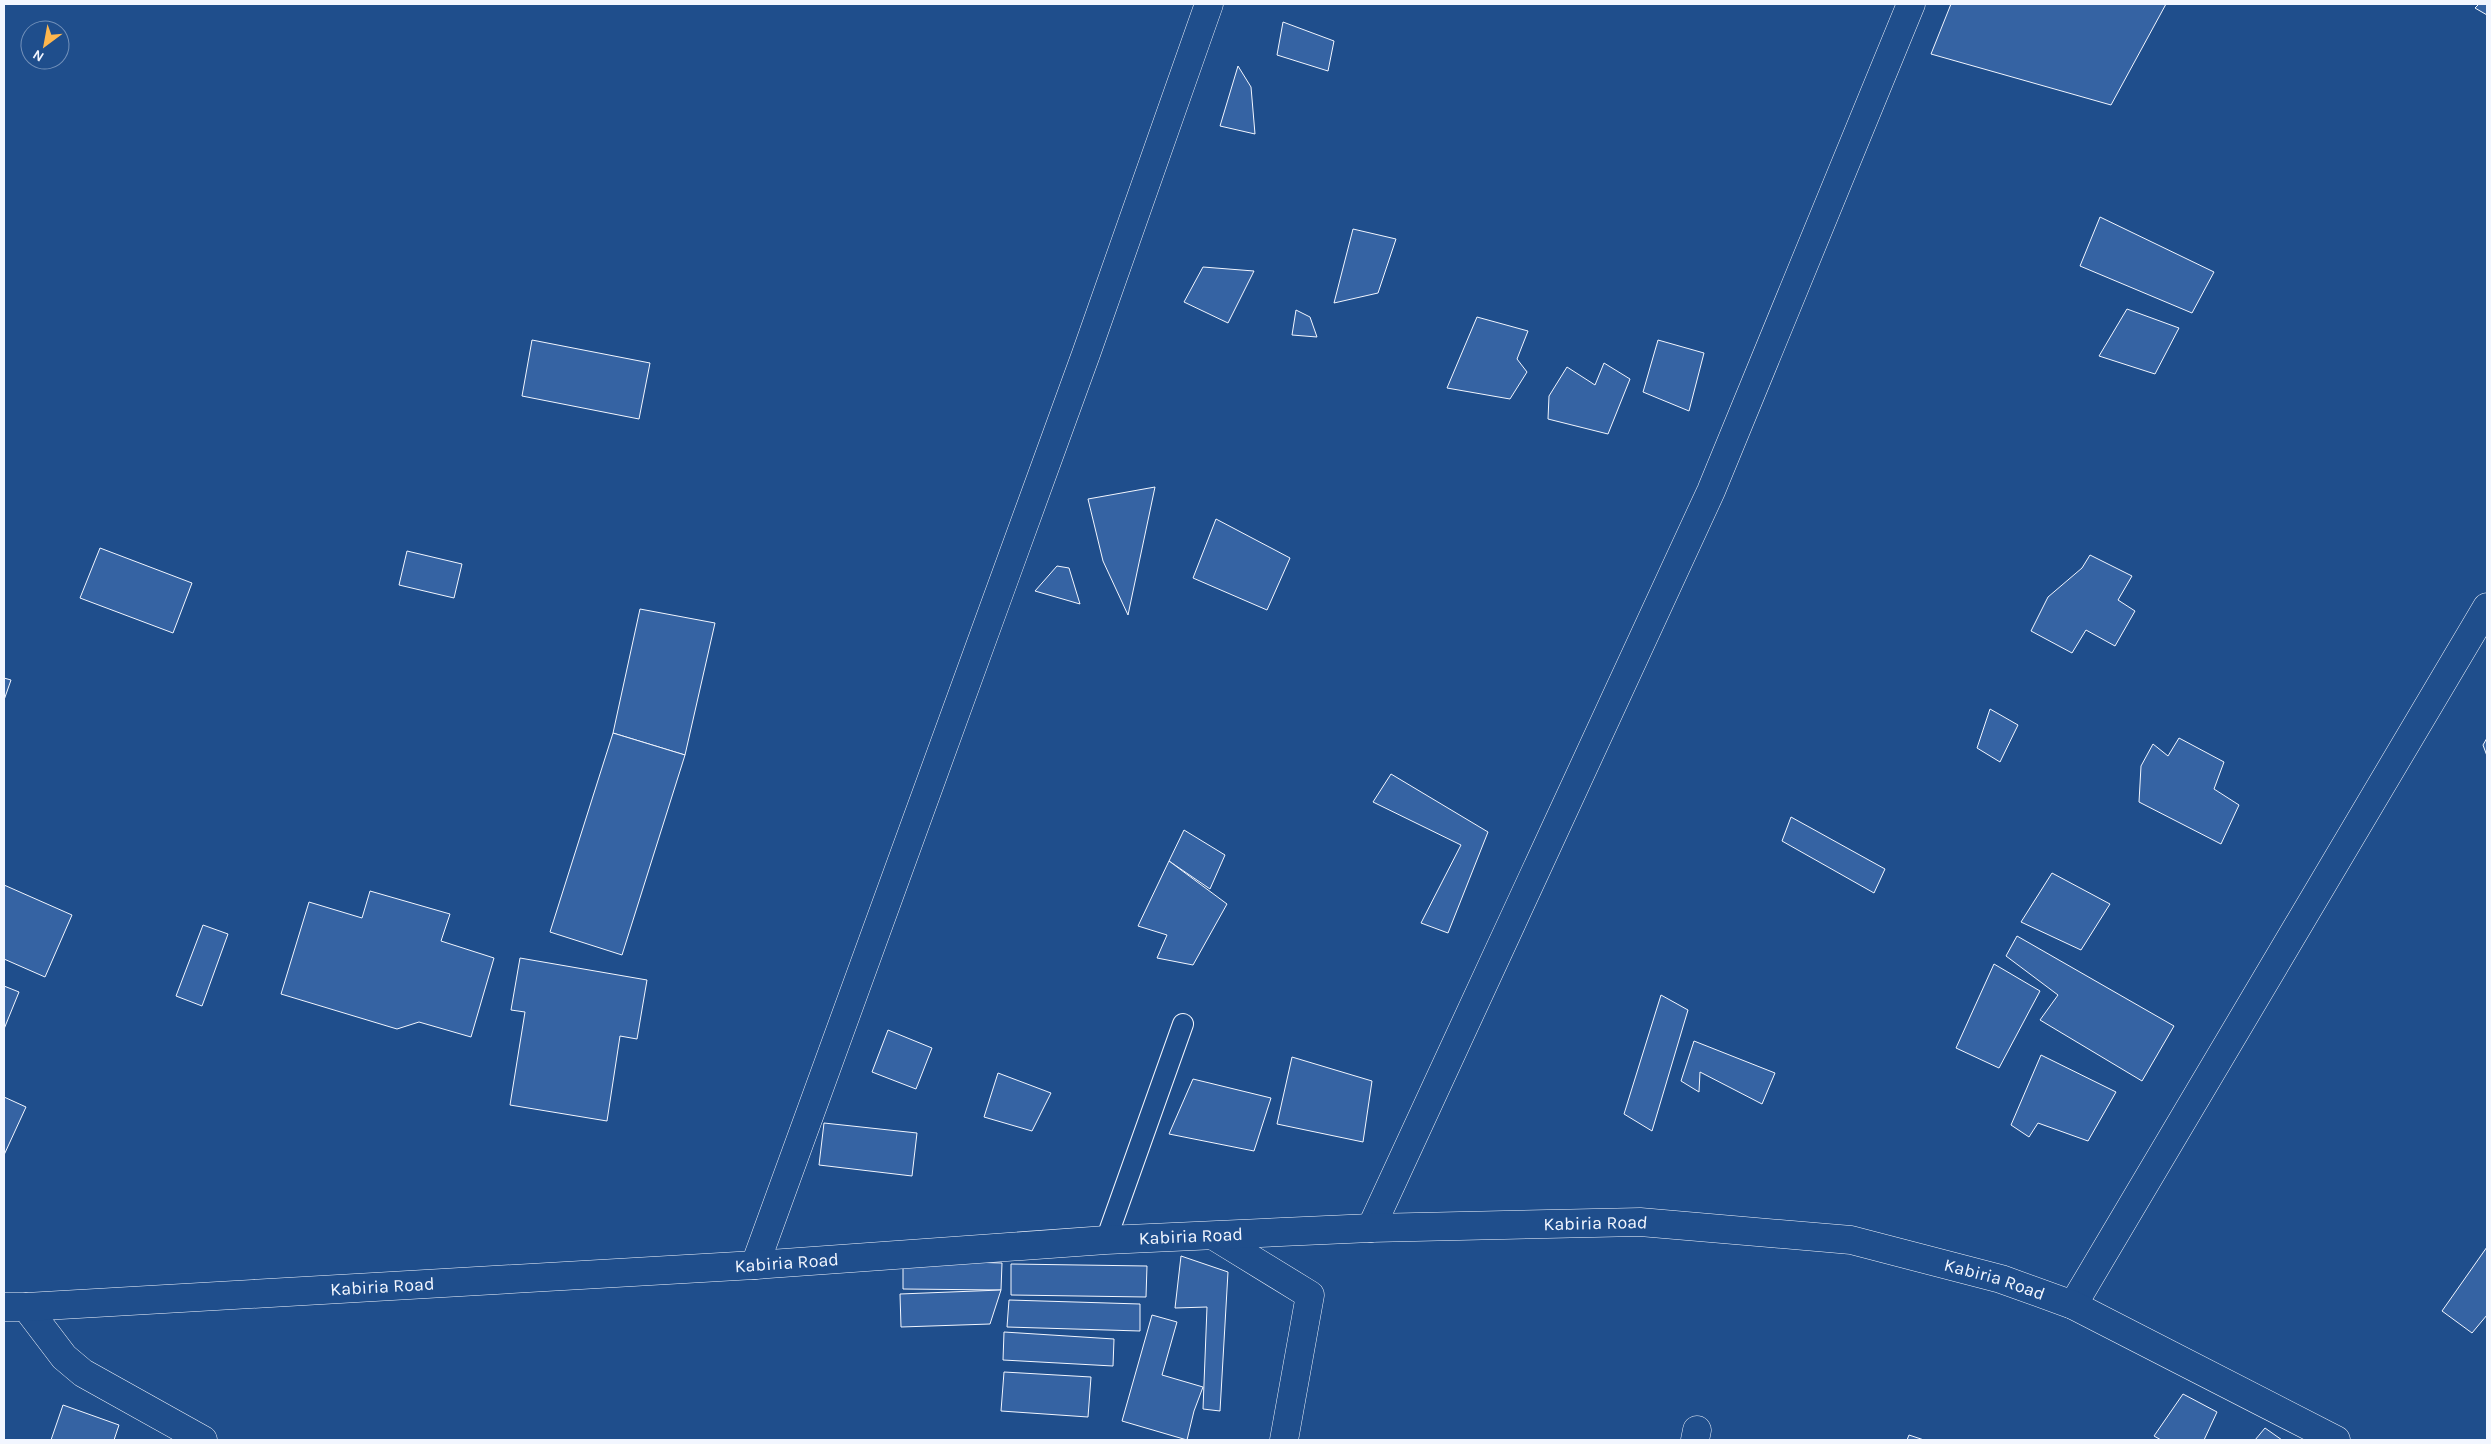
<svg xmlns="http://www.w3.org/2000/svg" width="2491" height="1444" viewBox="0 0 2491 1444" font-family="Karla,sans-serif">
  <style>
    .building { fill: #3563a3; stroke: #f2f6ff }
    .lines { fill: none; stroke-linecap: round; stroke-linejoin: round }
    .service-casing { stroke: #f2f6ff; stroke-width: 22 }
    .minor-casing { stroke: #f2f6ff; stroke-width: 29 }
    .secondary-casing { stroke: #f2f6ff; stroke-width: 29 }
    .service { stroke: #1f4e8c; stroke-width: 20 }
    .minor { stroke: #1f4e8c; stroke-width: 28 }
    .secondary { stroke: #1f4e8c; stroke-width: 28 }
    .labels { text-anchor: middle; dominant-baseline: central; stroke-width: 4; stroke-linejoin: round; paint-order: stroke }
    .street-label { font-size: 18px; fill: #f2f6ff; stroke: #1f4e8c }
  </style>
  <rect width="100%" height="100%" fill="#1f4e8c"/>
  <g class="building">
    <polygon points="1951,4 2166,4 2111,105 1931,54"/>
    <polygon points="2479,4 2487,4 2487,15 2475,8"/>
    <polygon points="1283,22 1334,41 1328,71 1277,55"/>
    <polygon points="1238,66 1251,87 1255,134 1220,126"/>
    <polygon points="2100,217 2214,272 2192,313 2080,266"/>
    <polygon points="1353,229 1396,239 1378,293 1334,303"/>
    <polygon points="1203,267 1254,271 1228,323 1184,302"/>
    <polygon points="2127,309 2179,328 2155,374 2099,356"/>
    <polygon points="1296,310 1310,317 1317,337 1292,335"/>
    <polygon points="1477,317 1528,331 1517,359 1527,372 1510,399 1447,388"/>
    <polygon points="532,340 650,363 639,419 522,396"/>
    <polygon points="1658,340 1704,353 1689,411 1643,392"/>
    <polygon points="1604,363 1630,379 1608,434 1548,419 1549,396 1567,367 1595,385"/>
    <polygon points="1155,487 1128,615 1103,561 1088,499"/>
    <polygon points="1216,519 1290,558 1267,610 1193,578"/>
    <polygon points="100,548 192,583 173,633 80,598"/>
    <polygon points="407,551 462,564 454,598 399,585"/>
    <polygon points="2090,555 2132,576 2118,600 2135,611 2115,646 2086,630 2072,653 2031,631 2048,597 2082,568"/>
    <polygon points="1057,566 1069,568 1080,604 1035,591"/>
    <polygon points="640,609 715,623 685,755 613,733"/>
    <polygon points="4,678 11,680 4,700"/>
    <polygon points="1990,709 2018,725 2000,762 1977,748"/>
    <polygon points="613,733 685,755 622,955 550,932"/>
    <polygon points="2179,738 2224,762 2214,789 2239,805 2221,844 2139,802 2141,766 2153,744 2168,756"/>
    <polygon points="2487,738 2487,756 2483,745"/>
    <polygon points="1391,774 1488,832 1448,933 1421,923 1461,845 1373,802"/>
    <polygon points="1791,817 1885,869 1874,893 1782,841"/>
    <polygon points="1184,830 1225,855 1210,889 1169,861"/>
    <polygon points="1169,861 1227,904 1193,965 1157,958 1167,935 1138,926"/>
    <polygon points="2052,873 2110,904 2081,950 2021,922"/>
    <polygon points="4,885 72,915 45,977 4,959"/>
    <polygon points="370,891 450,914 441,941 494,958 471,1037 419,1022 397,1029 281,994 309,902 362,918"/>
    <polygon points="203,925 228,934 202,1006 176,996"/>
    <polygon points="2017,936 2174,1026 2142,1081 2040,1020 2058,995 2006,956"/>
    <polygon points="520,958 647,980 637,1039 620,1036 607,1121 510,1105 525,1012 511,1010"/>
    <polygon points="1994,964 2040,991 1999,1068 1956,1048"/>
    <polygon points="4,986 19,992 4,1029"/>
    <polygon points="1661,995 1688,1010 1652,1131 1624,1114"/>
    <polygon points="888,1030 932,1048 916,1089 872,1072"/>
    <polygon points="1694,1041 1775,1073 1762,1104 1700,1072 1699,1092 1681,1081"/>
    <polygon points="2041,1055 2116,1092 2088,1141 2038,1123 2029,1137 2011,1125"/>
    <polygon points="1292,1057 1372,1081 1363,1142 1277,1124"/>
    <polygon points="998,1073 1051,1093 1032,1131 984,1117"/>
    <polygon points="1193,1079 1271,1098 1254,1151 1169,1134"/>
    <polygon points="4,1097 26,1107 4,1155"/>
    <polygon points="824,1123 917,1133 912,1176 819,1165"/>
    <polygon points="2487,1247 2487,1315 2472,1333 2442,1311"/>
    <polygon points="1181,1256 1228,1272 1220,1411 1203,1409 1207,1307 1175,1308"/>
    <polygon points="903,1260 1002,1263 1001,1290 903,1289"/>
    <polygon points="1011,1264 1147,1266 1146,1297 1011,1295"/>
    <polygon points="1001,1290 990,1324 901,1327 900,1294"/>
    <polygon points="1009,1300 1140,1304 1140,1331 1007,1327"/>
    <polygon points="1152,1315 1177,1322 1162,1375 1203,1387 1194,1411 1187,1440 1122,1421"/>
    <polygon points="1004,1332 1114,1339 1113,1366 1003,1360"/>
    <polygon points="1004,1372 1091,1377 1088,1417 1001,1411"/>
    <polygon points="2183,1394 2217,1412 2204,1440 2161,1440 2154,1436"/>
    <polygon points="63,1405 119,1425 114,1440 51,1440"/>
    <polygon points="2265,1428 2282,1440 2255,1440"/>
    <polygon points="1909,1435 1924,1440 1907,1440"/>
  </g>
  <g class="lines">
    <defs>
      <polyline id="service" points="1106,1240 1183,1024"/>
      <g id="minor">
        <polyline points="1371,1228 1711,491 1911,4"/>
        <polyline points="1214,1236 1310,1295 1284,1440"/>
        <polyline points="755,1265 1086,354 1209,4"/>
        <polyline points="2073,1305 2487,607"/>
        <polyline points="26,1307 64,1357 83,1373 203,1440"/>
        <polyline points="1695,1440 1697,1430"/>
      </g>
      <g id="secondary">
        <path id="s1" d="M 4,1307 L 26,1307 L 755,1265 L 1106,1240 L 1371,1228 L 1640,1222 L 1851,1240 L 2001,1279 L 2073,1305 L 2336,1440"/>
      </g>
    </defs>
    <use href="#service" class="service-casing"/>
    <use href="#minor" class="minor-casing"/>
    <use href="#secondary" class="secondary-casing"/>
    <use href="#service" class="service"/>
    <use href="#minor" class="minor"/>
    <use href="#secondary" class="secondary"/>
  </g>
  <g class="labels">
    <g class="street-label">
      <text stroke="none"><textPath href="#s1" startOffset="1594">Kabiria Road</textPath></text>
      <text stroke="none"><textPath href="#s1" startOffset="1189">Kabiria Road</textPath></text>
      <text stroke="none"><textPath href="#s1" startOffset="784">Kabiria Road</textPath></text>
      <text stroke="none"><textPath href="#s1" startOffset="1999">Kabiria Road</textPath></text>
      <text stroke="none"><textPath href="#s1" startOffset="379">Kabiria Road</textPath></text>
    </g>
  </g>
  <rect width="2491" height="1444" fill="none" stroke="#f2f6ff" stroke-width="10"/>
  <g transform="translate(45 45) rotate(212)"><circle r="24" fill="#1f4e8c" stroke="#7391ba"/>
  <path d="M0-4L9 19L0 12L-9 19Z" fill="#ffb74d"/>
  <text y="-8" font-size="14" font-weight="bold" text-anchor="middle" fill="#f2f6ff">N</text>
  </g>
</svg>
